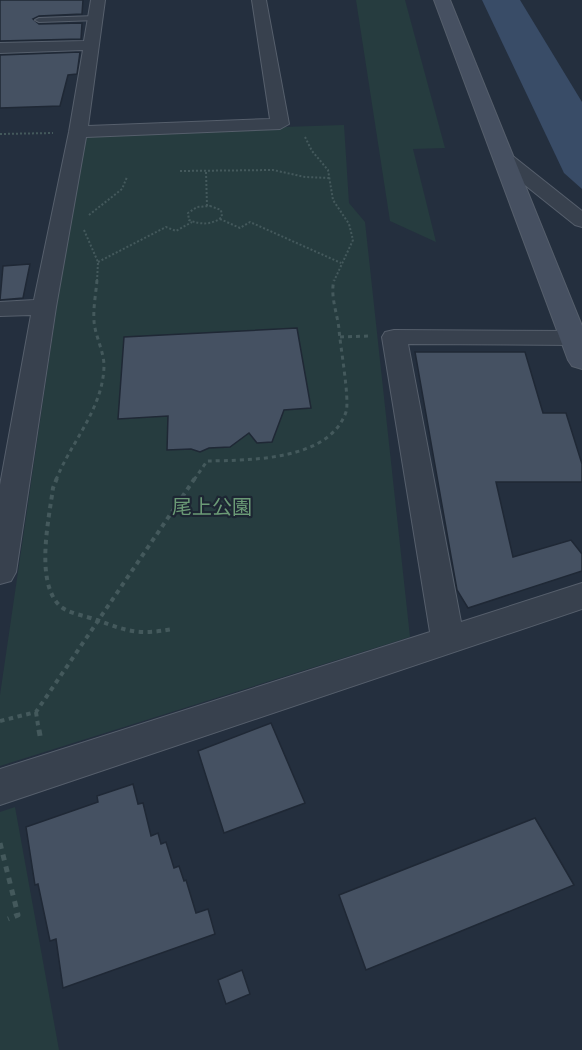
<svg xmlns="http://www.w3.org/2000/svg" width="582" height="1050" viewBox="0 0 582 1050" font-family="'Source Sans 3','Noto Sans JP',sans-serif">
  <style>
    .green { fill: #263c3f }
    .water { fill: #394c67 }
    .building { fill: #455162; stroke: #1f2835; stroke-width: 1.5 }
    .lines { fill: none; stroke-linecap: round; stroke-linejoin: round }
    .lane-casing { stroke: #565f6c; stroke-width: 2 }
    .street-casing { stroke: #565f6c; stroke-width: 2 }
    .secondary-casing { stroke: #565f6c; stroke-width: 2 }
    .path-far3 { stroke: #44595c; stroke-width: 2; stroke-dasharray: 2 2; stroke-linecap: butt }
    .path-far2 { stroke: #44595c; stroke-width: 3; stroke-dasharray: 4 4; stroke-linecap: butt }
    .path-far1 { stroke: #44595c; stroke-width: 4; stroke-dasharray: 4.5 4.5; stroke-linecap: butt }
    .path { stroke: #44595c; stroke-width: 5; stroke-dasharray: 6 6; stroke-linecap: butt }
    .lane { fill: #38414e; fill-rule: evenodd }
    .street { fill: #38414e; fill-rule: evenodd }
    .secondary { fill: #465061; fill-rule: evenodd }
    .labels { text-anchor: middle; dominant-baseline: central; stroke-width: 4.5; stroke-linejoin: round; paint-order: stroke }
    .park-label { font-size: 20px; fill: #6b9a76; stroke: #1d2633 }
  </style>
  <rect width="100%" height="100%" fill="#242f3e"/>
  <g class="green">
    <polygon points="356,0 405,0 445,148 413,149 436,242 390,221"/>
    <polygon points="344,125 349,203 365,222 410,637 0,766 0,695 82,134"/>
    <polygon points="15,807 59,1050 0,1050 0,812"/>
  </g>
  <polygon class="water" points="482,0 520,0 582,102 582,189 564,173"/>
  <g class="building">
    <polygon points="0,0 83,0 82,14 39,16 33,19 39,24 82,23 81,39 0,41"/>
    <polygon points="80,52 77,74 68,75 60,106 0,108 0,55"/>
    <polygon points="30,264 23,298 0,300 3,266"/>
    <polygon points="297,328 311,408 284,410 272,442 257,443 249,433 230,447 209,448 200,452 191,449 167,450 168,416 118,419 124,337"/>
    <polygon points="415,352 525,352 543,413 566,413 582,464 582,482 496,482 513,557 571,540 582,554 582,571 468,608 457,590"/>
    <polygon points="271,723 305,803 224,833 198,751"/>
    <polygon points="133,784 138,804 143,803 151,836 158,833 161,844 166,842 174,868 179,866 184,881 186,880 196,913 208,909 215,934 63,988 56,939 50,941 38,884 35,885 26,827 98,802 97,796"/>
    <polygon points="535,818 574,885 366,970 339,895"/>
    <polygon points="242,970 250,994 226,1004 218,980"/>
  </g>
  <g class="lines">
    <defs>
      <polygon id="lane" points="95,16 98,20 39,22 35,20 39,18"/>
      <g id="street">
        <polygon points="91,0 105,0 88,126 270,119 252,0 266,0 289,124 280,129 86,137 56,307 16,572 11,581 0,584 0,485 31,315 0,316 0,302 34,300 69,132 83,50 0,53 0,43 84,41"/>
        <polygon points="507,155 514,157 582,211 582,227 575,225 500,165 498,161 500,157"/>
        <polygon points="394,330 573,331 582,333 582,343 573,345 408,344 461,622 582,583 582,609 0,805 0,769 430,632 382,337 385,332"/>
      </g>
      <polygon id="secondary" points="434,0 450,0 582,326 582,369 572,366 568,360"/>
    </defs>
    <use href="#lane" class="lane-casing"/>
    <use href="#street" class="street-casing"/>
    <use href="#secondary" class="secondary-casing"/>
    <g class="path-far3">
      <polyline points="0,134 53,133"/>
      <polyline points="305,137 312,151 328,170 333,200 349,224 353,240 334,281"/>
      <polyline points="180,171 273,170 305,177 330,178"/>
      <polyline points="206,172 207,206"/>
      <path d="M 210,206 L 221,210 L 222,217 C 212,225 201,225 189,220 L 188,213 L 197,207 Z"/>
      <polyline points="89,215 122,189 127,177"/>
      <polyline points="220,219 240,228 250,222 341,263"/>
      <polyline points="84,230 98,262 97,281"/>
      <polyline points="98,262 166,227 176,231 192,222"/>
    </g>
    <g class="path-far2">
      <polyline points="340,337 370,336"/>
      <path d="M 56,480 C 71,442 103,409 104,366 C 104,351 95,336 94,321 C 93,308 96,293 97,280"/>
      <path d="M 194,480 L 207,461 C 250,460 329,461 346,412 C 350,400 340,345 339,329 C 337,312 330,296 334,280"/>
    </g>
    <g class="path-far1">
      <path d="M 57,478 L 53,488 C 49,519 35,580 59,605 C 66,613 86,616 97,620 C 129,632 139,635 173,629"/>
      <polyline points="36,712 39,732"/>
      <polyline points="0,721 36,712 195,478"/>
    </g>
    <g class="path">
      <polyline points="39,730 41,741"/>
      <polyline points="0,843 18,915 8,919"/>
    </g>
    <use href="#lane" class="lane"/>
    <use href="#street" class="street"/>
    <use href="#secondary" class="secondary"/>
  </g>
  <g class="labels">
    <g class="park-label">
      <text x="212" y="508">尾上公園</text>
    </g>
  </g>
</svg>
